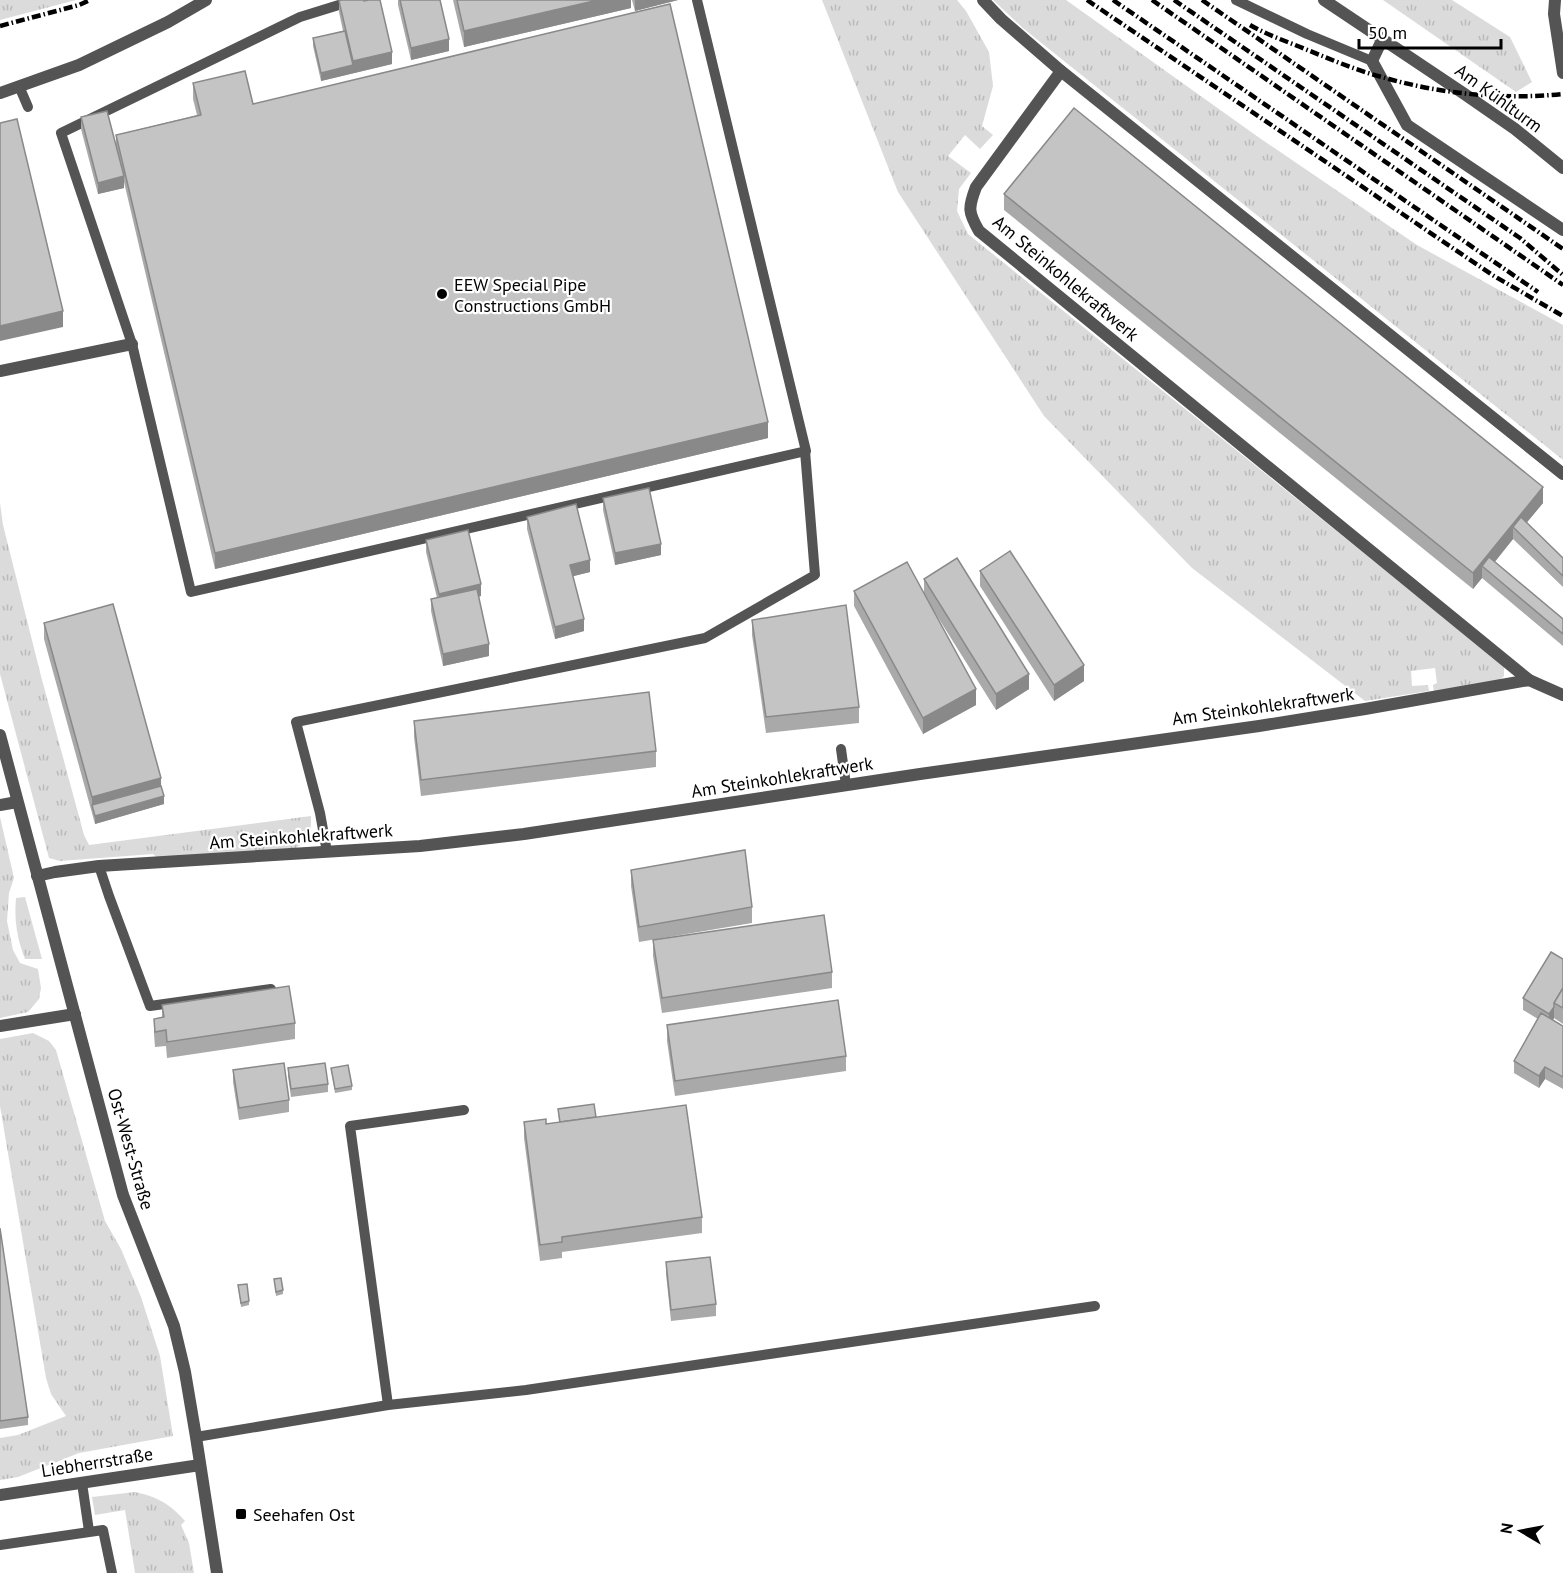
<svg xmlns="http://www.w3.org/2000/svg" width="1563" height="1573" viewBox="0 0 1563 1573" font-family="'PT Sans',sans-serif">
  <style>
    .grass { fill: url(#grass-tufts) }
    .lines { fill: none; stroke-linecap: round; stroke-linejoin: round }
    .lane { stroke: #545454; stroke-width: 10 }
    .street { stroke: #545454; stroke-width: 12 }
    .rail { stroke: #000; stroke-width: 4.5; stroke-dasharray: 9 3 1.5 3; stroke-linecap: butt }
    .wall { fill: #a9a9a9 }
    .shaded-wall { fill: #898989 }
    .building { fill: #c4c4c4; stroke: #898989; stroke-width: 1.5 }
    .poi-dot { fill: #000; stroke: #fff; stroke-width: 2 }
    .labels { text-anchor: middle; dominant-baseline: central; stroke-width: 4.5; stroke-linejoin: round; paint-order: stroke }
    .street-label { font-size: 18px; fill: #000; stroke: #fff }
    .poi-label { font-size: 18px; fill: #000; stroke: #fff; text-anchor: start }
  </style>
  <defs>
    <pattern id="grass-tufts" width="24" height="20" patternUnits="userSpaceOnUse" patternTransform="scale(1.5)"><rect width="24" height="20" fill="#dbdbdb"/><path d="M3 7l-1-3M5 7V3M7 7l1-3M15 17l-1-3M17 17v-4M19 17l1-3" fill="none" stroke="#bababa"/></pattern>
  </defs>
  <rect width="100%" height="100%" fill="#fff"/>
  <g class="grass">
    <polygon points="0,0 76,0 0,20"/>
    <polygon points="822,0 957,0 966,11 989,52 993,86 982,126 993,135 980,149 965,135 948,156 971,173 959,189 957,211 968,234 1504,666 1504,676 1498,682 1434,692 1433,685 1437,683 1435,668 1411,671 1412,686 1428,685 1429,691 1365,701 1192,568 1044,416 898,192"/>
    <polygon points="993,0 1066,0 1261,139 1417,245 1563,325 1563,460 1024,29"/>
    <polygon points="1383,0 1452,0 1510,37 1532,82 1516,92"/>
    <path d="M 0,503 L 3,525 L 41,676 L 84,835 L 89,845 L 311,816 C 311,835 311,839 294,849 L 160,860 L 153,854 L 60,861 L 49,858 L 0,674 Z"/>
    <polygon points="0,817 14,878 9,893 7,921 13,950 20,963 38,969 41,988 39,999 28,1012 0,1018"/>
    <path d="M 25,897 L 42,959 L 25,959 C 17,939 14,920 16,898 Z"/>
    <polygon points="33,1033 49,1041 56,1050 105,1221 121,1249 141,1297 160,1356 173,1436 79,1453 18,1477 0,1480 0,1438 18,1435 66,1416 51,1394 46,1378 0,1106 0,1039"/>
    <path d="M 135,1492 C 158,1497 170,1504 185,1521 L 181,1525 L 189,1543 L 194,1573 L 135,1573 L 125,1510 L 95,1515 L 92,1497 Z"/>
  </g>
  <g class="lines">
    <g class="lane">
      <polyline points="355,0 300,17 61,133 132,344 191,592 806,451 697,0"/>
      <polyline points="1236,0 1307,34 1372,61"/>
      <polyline points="19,86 28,107"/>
      <polyline points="841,749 846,785"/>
      <polyline points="327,852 320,813 296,722 705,638 815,575 805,451"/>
      <polyline points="99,866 109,896 150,1006 271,989"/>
      <polyline points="388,1405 350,1126 464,1110"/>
      <polyline points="196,1437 388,1405 526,1390 1095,1306"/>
      <polyline points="82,1483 89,1531"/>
      <polyline points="0,1545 103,1530 112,1573"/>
    </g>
    <g class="street">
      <polyline points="983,0 1001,19 1061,71 1563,474"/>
      <polyline points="1324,0 1463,93 1515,129 1563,168"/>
      <polyline points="1555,0 1554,14 1563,73"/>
      <polyline points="1382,40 1372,61 1407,125 1563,230"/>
      <path d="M 1061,71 L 976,187 C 968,208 968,212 979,231 L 1529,680"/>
      <polyline points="0,93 79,65 168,22 206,0"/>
      <polyline points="0,371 132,344"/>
      <polyline points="0,735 123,1195 174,1326 185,1372 196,1437 217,1573"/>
      <polyline points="0,805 17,802"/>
      <polyline points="37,876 55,872 99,866 420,846 524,834 920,774 1259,726 1365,709 1529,680 1563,695"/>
      <polyline points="0,1026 75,1014"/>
      <polyline points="0,1495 200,1465"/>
    </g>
    <g class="rail">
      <polyline points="1087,0 1494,276 1563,316"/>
      <polyline points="1113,0 1538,292"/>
      <polyline points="1152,0 1563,285"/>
      <polyline points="1174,0 1520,238 1563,275"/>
      <polyline points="1202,0 1563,249"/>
      <path d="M 1250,25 C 1267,35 1286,41 1305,49 C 1330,59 1355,70 1382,77 C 1440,94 1503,100 1563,94"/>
      <polyline points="0,26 79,5 90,0"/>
    </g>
  </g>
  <g class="wall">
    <polygon points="398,0 440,0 449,51 411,60 398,5"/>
    <polygon points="453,0 631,0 631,8 464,47"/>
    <polygon points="632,0 678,0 635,11"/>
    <polygon points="339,1 392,64 321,81 313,46 313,38 343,31 339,12"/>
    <polygon points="193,83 253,104 768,438 215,569 124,182 124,188 98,194 81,129 81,117 116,147 116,135 197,115 193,99"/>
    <polygon points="1004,194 1543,503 1526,523 1563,558 1563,587 1513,539 1495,562 1563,619 1563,646 1482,578 1473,589 1004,210"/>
    <polygon points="603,498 661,555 615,565 603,510"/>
    <polygon points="527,517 590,572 573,576 584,631 555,639 527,529"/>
    <polygon points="426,540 481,596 478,597 489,656 443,666 431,611 431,599 437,598 426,552"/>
    <polygon points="980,571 1084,681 1054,701 980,586"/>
    <polygon points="924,579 1029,689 996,710 927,600 976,705 923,734 854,606 854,591 924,594"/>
    <polygon points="752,620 859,707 859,723 766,733 752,635"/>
    <polygon points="44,623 161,786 164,804 95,824 44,639"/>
    <polygon points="414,721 656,751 656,767 421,796 414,737"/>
    <polygon points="631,870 752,907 752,923 639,942 631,886"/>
    <polygon points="653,940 832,972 832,988 662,1013 653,956"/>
    <polygon points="1563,959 1563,1024 1554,1018 1553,1020 1563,1026 1563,1089 1545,1079 1539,1088 1514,1073 1514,1061 1538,1019 1523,1010 1523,998"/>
    <polygon points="162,1005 295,1023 295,1039 167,1058 166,1046 155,1047 154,1034 154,1019 162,1017"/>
    <polygon points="667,1025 846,1056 846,1071 675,1096 667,1041"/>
    <polygon points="288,1068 328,1084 328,1092 291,1097 288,1076"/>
    <polygon points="331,1068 352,1086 352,1090 335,1093"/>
    <polygon points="233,1070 289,1100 289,1112 239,1120 233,1082"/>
    <polygon points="558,1109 596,1117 702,1217 702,1233 562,1252 562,1258 540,1261 524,1138 524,1122 546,1124 559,1122"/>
    <polygon points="0,1228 28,1417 28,1425 0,1429"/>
    <polygon points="666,1262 716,1304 716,1316 671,1321 666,1274"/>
    <polygon points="274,1279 283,1290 283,1294 276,1296"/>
    <polygon points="238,1285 249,1301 249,1305 241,1307"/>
  </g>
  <g class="shaded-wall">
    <polygon points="598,0 631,0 631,8 464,47 464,31"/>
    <polygon points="635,0 678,0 635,11"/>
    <polygon points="449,39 449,51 411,60 411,48"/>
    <polygon points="392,52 392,64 321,81 321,73 353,65 353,61"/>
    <polygon points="124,176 124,188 98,194 98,183"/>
    <polygon points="63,311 63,327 0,341 0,326"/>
    <polygon points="768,422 768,438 215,569 215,553"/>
    <polygon points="1543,487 1543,503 1519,532 1513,527 1513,539 1487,571 1482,566 1482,578 1473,589 1473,573"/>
    <polygon points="661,544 661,555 615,565 615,553"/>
    <polygon points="590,560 590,572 570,577 570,565"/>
    <polygon points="481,584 481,596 439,606 439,594"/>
    <polygon points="584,619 584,631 555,639 555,627"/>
    <polygon points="489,644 489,656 443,666 443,654"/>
    <polygon points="1084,665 1084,681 1054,701 1054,685"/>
    <polygon points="1029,674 1029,689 996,710 996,694"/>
    <polygon points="976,689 976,705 923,734 923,718"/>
    <polygon points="161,778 161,794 92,805 92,797"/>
    <polygon points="164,796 164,804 95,824 95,816"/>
    <polygon points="1554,1007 1554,1018 1549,1026 1549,1014"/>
    <polygon points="1545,1067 1545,1079 1539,1088 1539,1076"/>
  </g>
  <g class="building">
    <polygon points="341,0 363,0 364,1 369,0 380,0 392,52 353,61 339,1"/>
    <polygon points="400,0 440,0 449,39 411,48"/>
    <polygon points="457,0 598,0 464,31"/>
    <polygon points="670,4 768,422 215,553 116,135 201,115 193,83 245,71 253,104"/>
    <polygon points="345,31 353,65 321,73 313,38"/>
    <polygon points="1074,108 1543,487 1473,573 1004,194"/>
    <polygon points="107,111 124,176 98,183 81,117"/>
    <polygon points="17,119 63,311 0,326 0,123"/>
    <polygon points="649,488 661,544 615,553 603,498"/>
    <polygon points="576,504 590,560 570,565 584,619 555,627 527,517"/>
    <polygon points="1521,517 1563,558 1563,576 1513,527"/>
    <polygon points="468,530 481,584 439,594 426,540"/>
    <polygon points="1010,551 1084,665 1054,685 980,571"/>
    <polygon points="1489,557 1563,619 1563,634 1482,566"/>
    <polygon points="957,558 1029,674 996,694 924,579"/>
    <polygon points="907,562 976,689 923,718 854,591"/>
    <polygon points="477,589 489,644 443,654 431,599"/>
    <polygon points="113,604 161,778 92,797 44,623"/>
    <polygon points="846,605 859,707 766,717 752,620"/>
    <polygon points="649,692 656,751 421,780 414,721"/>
    <polygon points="161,786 164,796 95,816 92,805"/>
    <polygon points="745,850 752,907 639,927 631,870"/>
    <polygon points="824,915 832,972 662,998 653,940"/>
    <polygon points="1551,952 1563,959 1563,988 1554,1003 1554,1007 1549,1014 1523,998"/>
    <polygon points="289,986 295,1023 167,1042 166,1030 155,1032 154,1019 164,1017 162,1005"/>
    <polygon points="1563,988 1563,1008 1554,1003"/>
    <polygon points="838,1000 846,1056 675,1081 667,1025"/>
    <polygon points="1541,1013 1563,1026 1563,1077 1545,1067 1539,1076 1514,1061"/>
    <polygon points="284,1063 289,1100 239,1108 233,1070"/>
    <polygon points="325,1063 328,1084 291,1089 288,1068"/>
    <polygon points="348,1065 352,1086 335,1089 331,1068"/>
    <polygon points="594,1104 596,1117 560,1122 558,1109"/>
    <polygon points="686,1105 702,1217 562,1237 562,1242 540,1245 524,1122 546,1119 546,1124"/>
    <polygon points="0,1228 28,1417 0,1421"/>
    <polygon points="710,1257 716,1304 671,1310 666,1262"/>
    <polygon points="281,1278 283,1290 276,1292 274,1279"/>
    <polygon points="247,1284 249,1301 241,1303 238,1285"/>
  </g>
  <g class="poi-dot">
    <circle cx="442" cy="294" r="6"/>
    <rect x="235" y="1508" width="12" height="12" rx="3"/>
  </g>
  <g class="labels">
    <g class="street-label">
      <text transform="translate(1499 98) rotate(36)">Am Kühlturm</text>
      <text transform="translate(1066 278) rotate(40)">Am Steinkohlekraftwerk</text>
      <text transform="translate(1263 706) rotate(-8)">Am Steinkohlekraftwerk</text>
      <text transform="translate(782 777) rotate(-9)">Am Steinkohlekraftwerk</text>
      <text transform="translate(301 836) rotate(-4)">Am Steinkohlekraftwerk</text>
      <text transform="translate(131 1149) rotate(74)">Ost-West-Straße</text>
      <text transform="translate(97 1462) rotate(-9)">Liebherrstraße</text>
    </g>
    <g class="poi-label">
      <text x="454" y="284">EEW Special Pipe<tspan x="454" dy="21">Constructions GmbH</tspan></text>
      <text x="253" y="1514">Seehafen Ost</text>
    </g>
  </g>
  <g transform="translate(1521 1531) rotate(280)" stroke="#ffffff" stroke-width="4.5" paint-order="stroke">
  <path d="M0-4.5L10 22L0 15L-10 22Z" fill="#000000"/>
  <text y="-9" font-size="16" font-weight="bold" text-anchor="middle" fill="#000000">N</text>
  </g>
  <path d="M1359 39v9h142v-9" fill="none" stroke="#000000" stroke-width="3"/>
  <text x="1368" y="39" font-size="18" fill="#000000" stroke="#ffffff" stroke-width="4.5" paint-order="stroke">50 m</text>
</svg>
